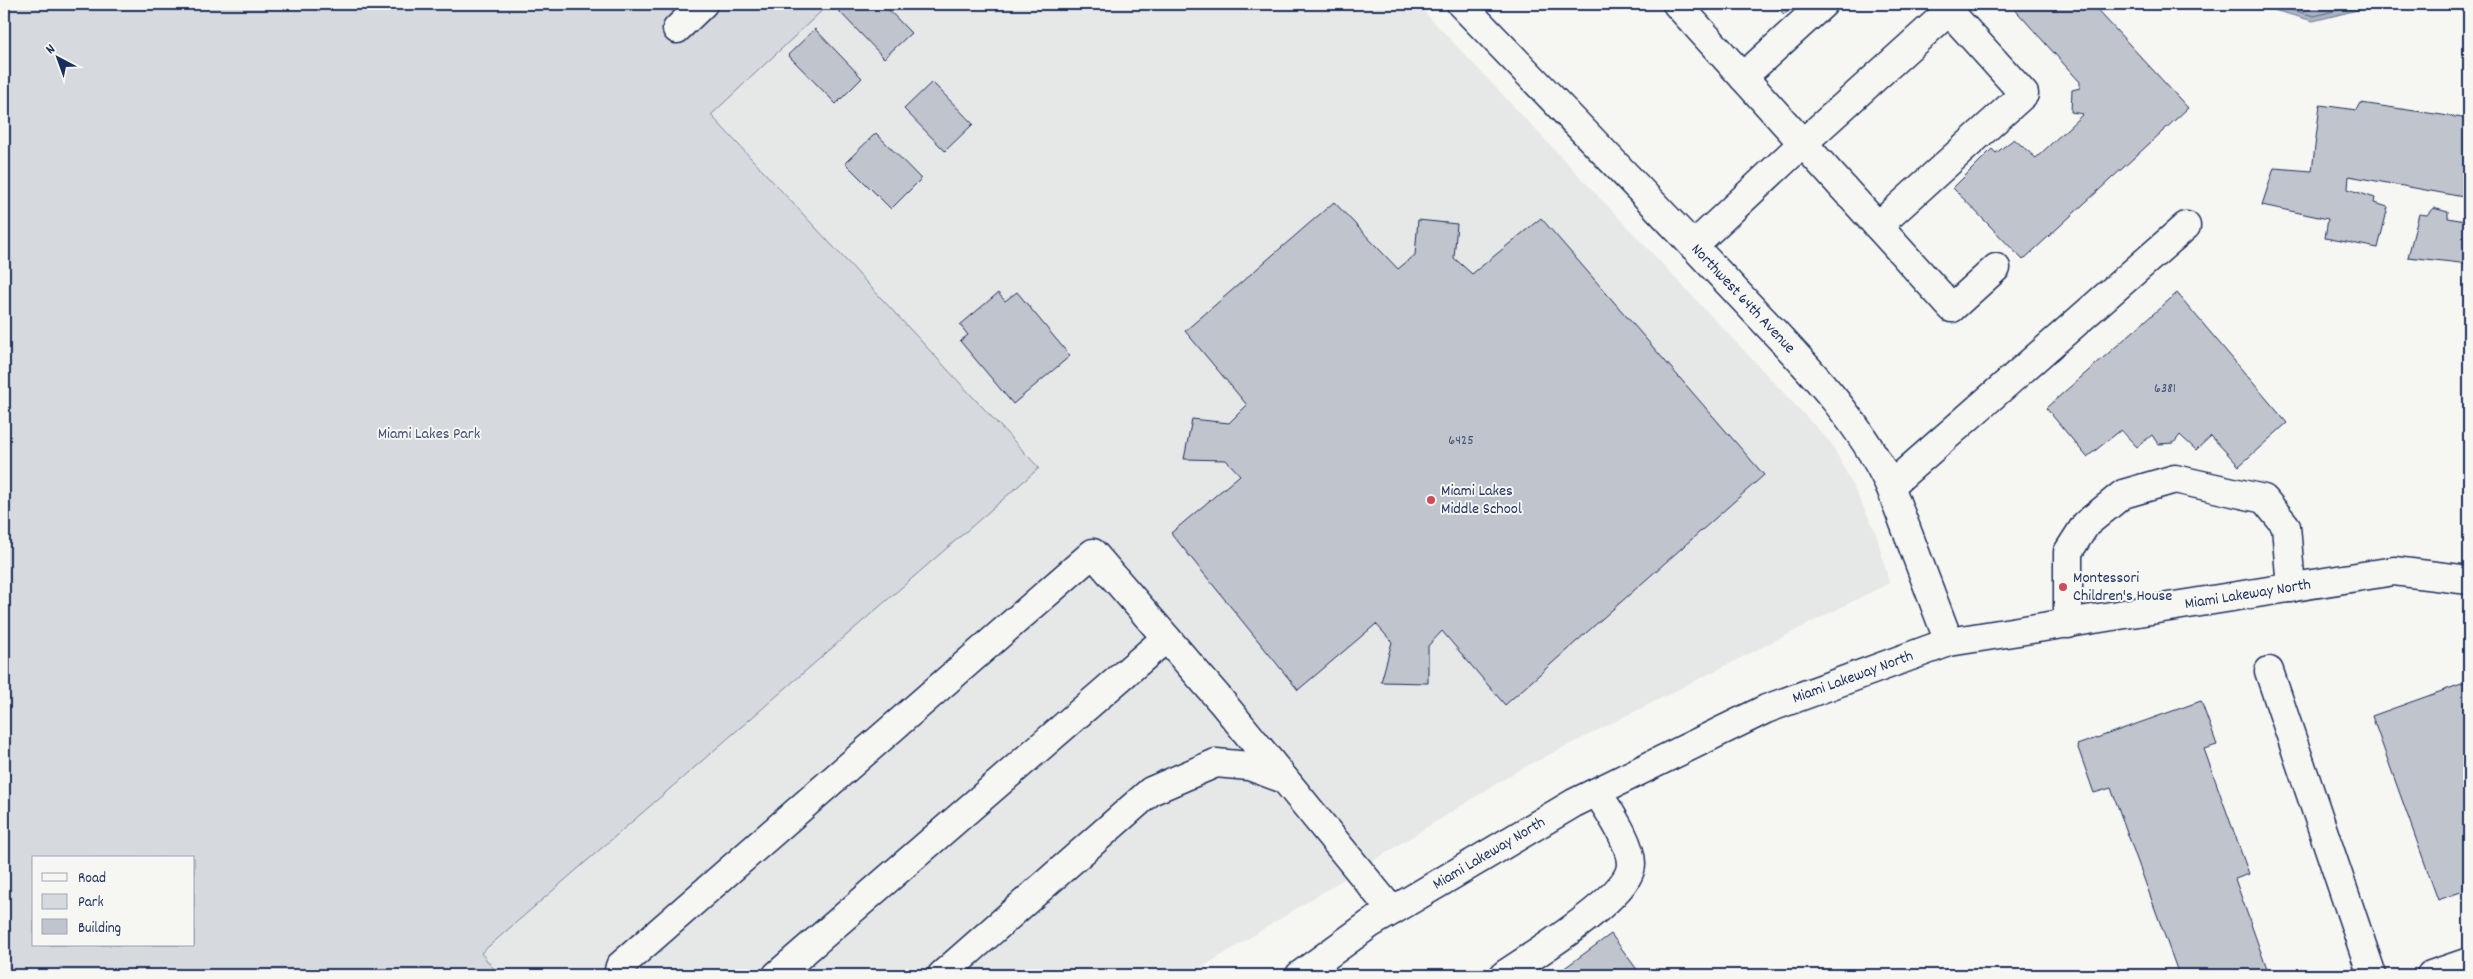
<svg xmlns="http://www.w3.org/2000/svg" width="2473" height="979" viewBox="0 0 2473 979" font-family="Dekko,sans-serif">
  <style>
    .built { fill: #e6e7e7 }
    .green { fill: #d6d9dd; stroke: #78849e; fill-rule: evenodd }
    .water { fill: #abb2c0; stroke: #717e99 }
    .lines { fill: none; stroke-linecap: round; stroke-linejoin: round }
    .shore { stroke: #556385; stroke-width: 1 }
    .building { fill: #c0c4cd; stroke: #1b2f5e }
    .minor-casing { stroke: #1b2f5e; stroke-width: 31 }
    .minor { stroke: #f6f6f2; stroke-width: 28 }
    .poi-dot { fill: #d1495b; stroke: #f6f6f2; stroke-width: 2 }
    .labels { text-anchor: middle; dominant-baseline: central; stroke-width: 4; stroke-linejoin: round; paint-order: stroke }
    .number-label { font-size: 14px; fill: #44547a }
    .street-label { font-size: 16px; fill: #1b2f5e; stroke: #f6f6f2 }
    .park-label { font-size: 16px; fill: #405177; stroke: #f6f6f2 }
    .poi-label { font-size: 16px; fill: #1b2f5e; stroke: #f6f6f2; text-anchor: start }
  </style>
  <rect width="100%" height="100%" fill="#f6f6f2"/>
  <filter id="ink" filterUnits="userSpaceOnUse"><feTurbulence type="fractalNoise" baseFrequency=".02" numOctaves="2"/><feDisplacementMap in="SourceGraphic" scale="10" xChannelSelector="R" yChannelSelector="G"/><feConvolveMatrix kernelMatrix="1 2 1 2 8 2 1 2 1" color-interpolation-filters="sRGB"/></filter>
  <g filter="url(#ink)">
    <polygon class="built" points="829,4 1417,4 1832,444 1876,533 1889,583 1517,771 1190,975 499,975 481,953 1039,468 711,114"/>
    <path class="green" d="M 4,4 L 829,4 L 711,115 L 1039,468 L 481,953 L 499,975 L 4,975 ZM 34,858 L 194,858 L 194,945 L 34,945 Z"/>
    <polygon class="water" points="2252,4 2382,4 2313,21"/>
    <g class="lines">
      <polyline class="shore" points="2271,4 2314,16 2362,4"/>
    </g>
    <g class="building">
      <polygon points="841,4 883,4 911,33 884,58 836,8"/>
      <polygon points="1727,4 1740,4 1733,10"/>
      <polygon points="1773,4 1795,4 1784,14"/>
      <polygon points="2010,4 2092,4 2188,108 2023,260 1953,188 1992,149 1996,153 2014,139 2036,158 2083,114 2071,112 2072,90 2080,88 2080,82"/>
      <polygon points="815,29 862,78 836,104 788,55"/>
      <polygon points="932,82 973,124 945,151 904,109"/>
      <polygon points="2361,103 2469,119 2469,264 2408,257 2419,214 2427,215 2433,208 2448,212 2448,218 2465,221 2469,198 2349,176 2348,189 2375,198 2374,203 2388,207 2378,248 2325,238 2328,219 2262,205 2274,168 2312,171 2320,105 2357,110"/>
      <polygon points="876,133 921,179 891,209 845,163"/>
      <polygon points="1334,202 1398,269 1415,255 1418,220 1457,224 1454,258 1472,274 1541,218 1764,475 1505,705 1442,631 1428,646 1428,683 1381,682 1392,642 1376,624 1298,690 1171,533 1240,475 1226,460 1184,459 1192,419 1229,423 1247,405 1185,331"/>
      <polygon points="1017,292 1070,356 1013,404 960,341 968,335 960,325 998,293 1005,301"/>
      <polygon points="2177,293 2287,423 2239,466 2211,436 2196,450 2180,435 2174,443 2158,444 2152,435 2137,447 2121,430 2087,457 2046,408"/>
      <polygon points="2467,682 2469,688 2469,889 2438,900 2372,716"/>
      <polygon points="2201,701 2217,745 2204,749 2249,874 2235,879 2269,975 2179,975 2111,788 2094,793 2077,745"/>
      <polygon points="1611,934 1641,975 1555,975"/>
    </g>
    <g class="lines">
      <defs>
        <g id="minor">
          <path id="s1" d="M 1461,4 C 1552,98 1643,192 1733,288 C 1790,350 1854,409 1890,486 L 1949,642"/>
          <polyline points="1677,4 1743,77 1823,4"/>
          <polyline points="677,29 703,4"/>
          <polyline points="1743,77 1952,308 1996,268"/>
          <polyline points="1878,226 2024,94 1949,11"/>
          <polyline points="1693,246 1803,143 1949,11 1942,4"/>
          <polyline points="1890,486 2186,226"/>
          <polyline points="2068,624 2068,552 2086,524 2123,494 2175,479 2264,499 2286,526 2291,588"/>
          <polyline points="2269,671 2372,975"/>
          <polyline points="618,975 620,966 1093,553 1221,701 1392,911"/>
          <polyline points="777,975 1166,638"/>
          <polyline points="942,975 1151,791 1216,763 1249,766 1284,779"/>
          <path id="s2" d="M 1300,975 L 1370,924 L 1574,803 L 1766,709 L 1949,642 L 2394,571 L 2469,580"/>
          <path d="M 1504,975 C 1532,956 1631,896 1631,864 C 1631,842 1608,810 1597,792"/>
          <polyline points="2431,975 2469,962"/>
        </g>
      </defs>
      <use href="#minor" class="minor-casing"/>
      <use href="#minor" class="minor"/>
    </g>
  </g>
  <g class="poi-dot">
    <circle cx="1431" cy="500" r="5"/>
    <circle cx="2063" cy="587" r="5"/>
  </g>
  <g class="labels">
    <g class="number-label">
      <text x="2165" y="389">6381</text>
      <text x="1461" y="441">6425</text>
    </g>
    <g class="street-label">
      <text stroke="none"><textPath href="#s1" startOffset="408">Northwest 64th Avenue</textPath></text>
      <text stroke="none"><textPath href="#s2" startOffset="1035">Miami Lakeway North</textPath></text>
      <text stroke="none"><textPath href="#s2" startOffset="630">Miami Lakeway North</textPath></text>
      <text stroke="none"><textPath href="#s2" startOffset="225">Miami Lakeway North</textPath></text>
    </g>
    <g class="park-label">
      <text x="429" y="434">Miami Lakes Park</text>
    </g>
    <g class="poi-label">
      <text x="1441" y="491">Miami Lakes<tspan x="1441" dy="18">Middle School</tspan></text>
      <text x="2073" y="578">Montessori<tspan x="2073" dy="18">Children's House</tspan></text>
    </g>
  </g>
  <rect width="2473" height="979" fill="none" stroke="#f6f6f2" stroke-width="20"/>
  <rect x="10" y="10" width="2453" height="959" fill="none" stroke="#1b2f5e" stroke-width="2" filter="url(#ink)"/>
  <rect x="32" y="856" width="162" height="90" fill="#f6f6f2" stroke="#9ea6b7"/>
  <rect x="42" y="873" width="25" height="8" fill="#f6f6f2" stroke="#9ea6b7"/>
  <text x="78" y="882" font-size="15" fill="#1b2f5e">Road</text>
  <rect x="42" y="894" width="25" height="15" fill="#d6d9dd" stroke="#9ea6b7"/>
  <text x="78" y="906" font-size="15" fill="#1b2f5e">Park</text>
  <rect x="42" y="919" width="25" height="15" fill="#c0c4cd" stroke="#9ea6b7"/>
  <text x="78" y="932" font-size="15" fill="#1b2f5e">Building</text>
  <g transform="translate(58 58) rotate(319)" stroke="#f6f6f2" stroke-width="4" paint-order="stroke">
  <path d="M0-4L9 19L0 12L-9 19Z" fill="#1b2f5e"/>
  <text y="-8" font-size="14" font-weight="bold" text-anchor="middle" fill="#1b2f5e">N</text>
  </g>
</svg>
